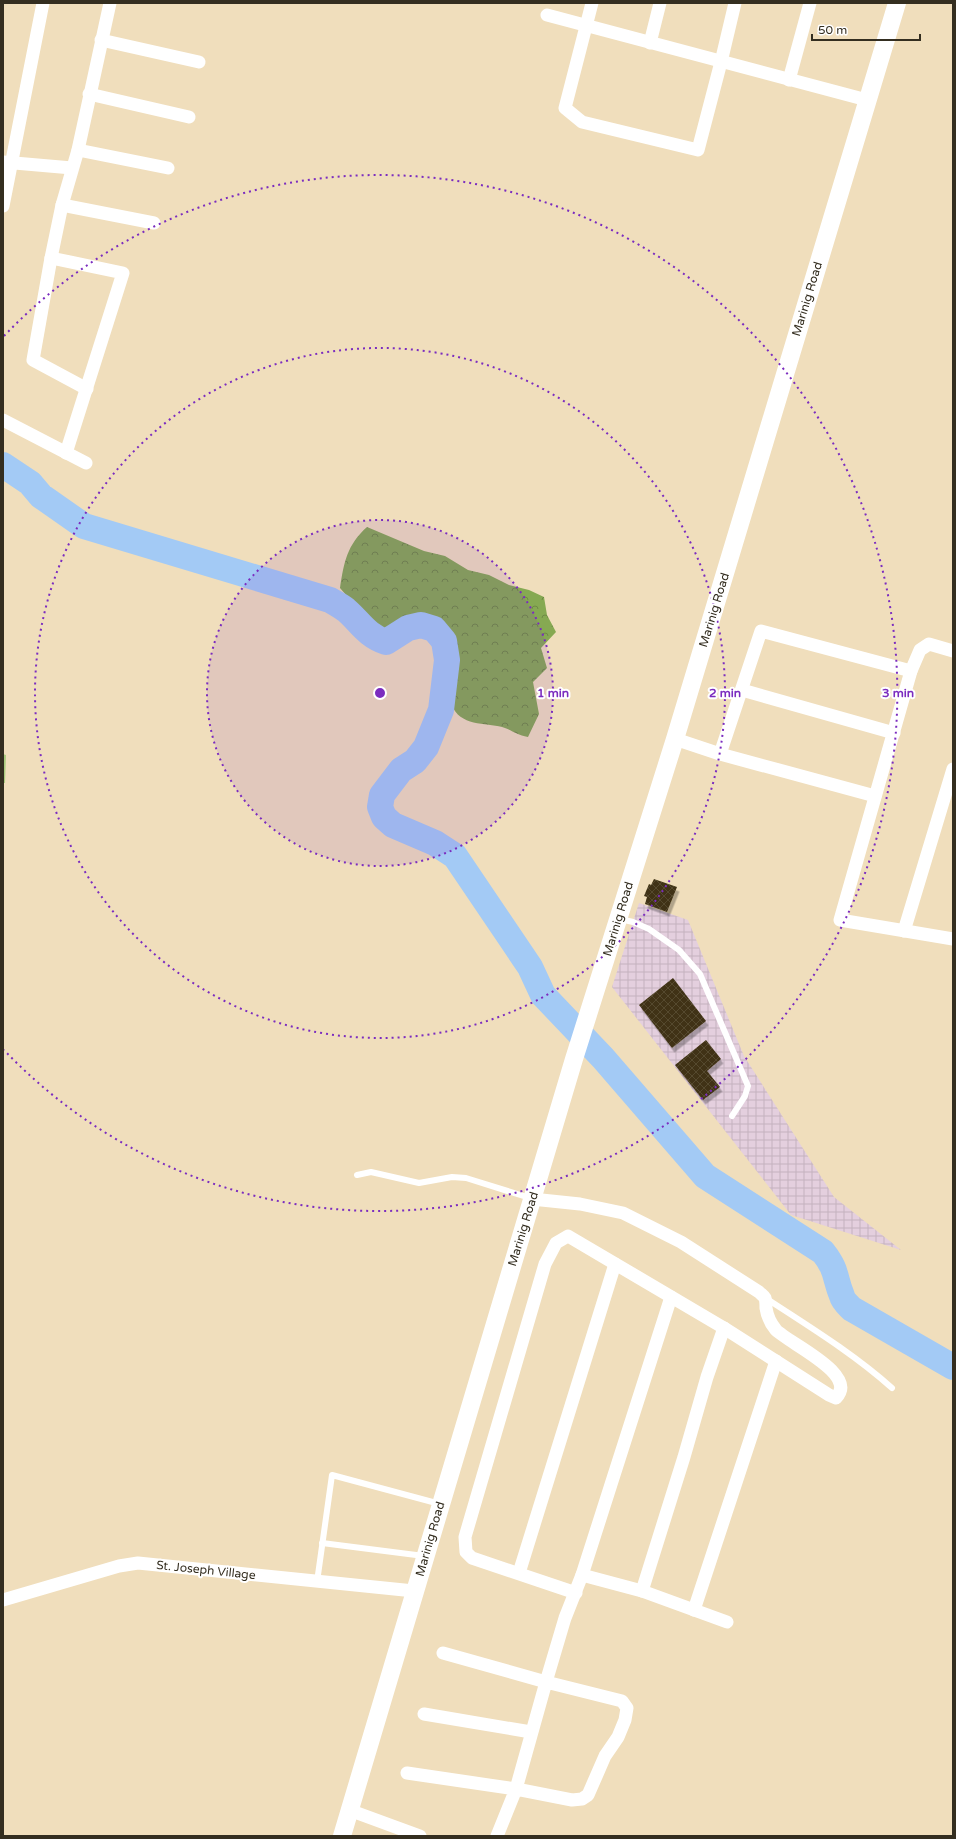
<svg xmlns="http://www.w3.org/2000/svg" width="956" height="1839" viewBox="0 0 956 1839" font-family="'Varela Round',sans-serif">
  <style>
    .industrial { fill: url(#industrial-grid) }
    .green { fill: #aacb7e }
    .forest { fill: url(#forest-crowns) }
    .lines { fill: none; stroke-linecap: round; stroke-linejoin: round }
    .river { stroke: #a3caf5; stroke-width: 26 }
    .building { fill: url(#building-cross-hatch); filter: url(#shadow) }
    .lane { stroke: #fff; stroke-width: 6 }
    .street { stroke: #fff; stroke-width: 13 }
    .secondary { stroke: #fff; stroke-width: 18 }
    .ring { fill: none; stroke: #7b2cbf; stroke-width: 2; stroke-dasharray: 2 4 }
    .labels { text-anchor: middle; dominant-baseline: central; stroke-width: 4; stroke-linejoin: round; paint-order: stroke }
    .street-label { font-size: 12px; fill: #342e20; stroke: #fff }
    .centre { fill: #7b2cbf; stroke: #fff; stroke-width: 2 }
    .ring-label { font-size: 12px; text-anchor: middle; font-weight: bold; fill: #7b2cbf; stroke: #fff; stroke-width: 4; stroke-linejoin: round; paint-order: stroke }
  </style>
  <defs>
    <pattern id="industrial-grid" width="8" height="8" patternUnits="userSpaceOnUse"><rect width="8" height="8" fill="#e4cfde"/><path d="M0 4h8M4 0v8" fill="none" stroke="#c4b2be"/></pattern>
    <pattern id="forest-crowns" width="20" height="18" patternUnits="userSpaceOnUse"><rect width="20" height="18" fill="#86a952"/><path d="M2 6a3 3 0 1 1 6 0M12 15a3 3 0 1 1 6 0" fill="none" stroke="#6e8a44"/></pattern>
    <pattern id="building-cross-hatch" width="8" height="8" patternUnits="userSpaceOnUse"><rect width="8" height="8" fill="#403315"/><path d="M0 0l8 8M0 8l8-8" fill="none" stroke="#54482e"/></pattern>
    <filter id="shadow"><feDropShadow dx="2.5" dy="4.5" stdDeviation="0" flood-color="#0004"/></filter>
  </defs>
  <rect width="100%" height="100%" fill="#f0debc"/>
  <polygon class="industrial" points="639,903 688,920 744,1056 834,1197 901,1250 791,1215 612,987"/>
  <polygon class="green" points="3,754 6,755 5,783 3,783"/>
  <path class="forest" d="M 367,527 L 424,551 L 445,556 L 468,570 L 489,575 L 509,585 L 529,590 L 544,597 L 547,615 L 556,632 L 541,648 L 547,668 L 533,682 L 539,714 L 528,737 C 516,735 512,730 502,727 C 486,723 459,726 452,705 C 448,694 457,672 459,660 C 459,655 456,650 454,646 C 447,627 439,617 419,613 L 386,632 L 378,632 L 340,588 C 344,562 347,545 367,527 Z"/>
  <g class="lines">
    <path class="river" d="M 3,465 L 30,483 L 41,496 L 84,526 L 330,600 C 335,603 341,606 346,610 C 361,623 366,635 386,642 L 408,628 L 421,625 L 434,629 L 444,641 L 447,660 L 441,710 L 426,747 L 415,761 L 401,770 L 382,795 L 380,807 L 384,817 L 393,825 L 435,843 L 455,856 L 530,967 L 543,995 L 603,1058 L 705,1176 L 823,1252 C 838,1271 834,1277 842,1296 C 843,1301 848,1305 852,1309 L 953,1367"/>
  </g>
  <g class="building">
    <polygon points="654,879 677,887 667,912 645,904 647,897 644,896 649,884 651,885"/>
    <polygon points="673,978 706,1021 672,1048 639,1005"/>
    <polygon points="706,1040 721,1059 707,1071 720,1087 703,1100 675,1065"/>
  </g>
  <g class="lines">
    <g class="lane">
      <polyline points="620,919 633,922 649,929 679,950 700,974 748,1086 745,1096 732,1116"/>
      <polyline points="357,1175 371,1172 419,1183 452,1177 466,1178 530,1198"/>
      <path d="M 767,1299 C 810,1327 854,1354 892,1388"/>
      <polyline points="322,1543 424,1556"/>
      <polyline points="317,1582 332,1475 440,1504"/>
    </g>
    <g class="street">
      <polyline points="592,3 565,108 582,122 698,150 721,62 735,3"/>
      <polyline points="547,15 867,100"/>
      <polyline points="101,40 199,62"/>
      <polyline points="650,43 660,3"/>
      <polyline points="789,80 810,3"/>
      <polyline points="89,94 189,117"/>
      <polyline points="78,150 168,168"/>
      <polyline points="3,162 72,168"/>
      <polyline points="62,205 154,223"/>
      <polyline points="3,206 43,3"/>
      <polyline points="51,258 123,273 66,453"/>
      <polyline points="87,389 33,360 51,258 62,205 78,150 110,3"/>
      <polyline points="3,420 86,463"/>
      <polyline points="953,651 929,644 920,650 911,671 840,920 953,939"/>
      <polyline points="742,690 894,733"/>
      <polyline points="675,739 720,754 875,796"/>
      <polyline points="720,754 761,631 911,671"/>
      <polyline points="904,931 953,769"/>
      <path d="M 532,1199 L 580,1204 L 623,1213 L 681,1242 L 759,1292 C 761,1294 764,1296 765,1298 C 766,1301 766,1305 766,1308 C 767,1315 771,1324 776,1330 C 790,1344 859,1374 836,1398 L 829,1395 L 724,1328 L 568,1236 L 556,1243 L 545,1264 L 465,1537 L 466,1552 L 472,1558 L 576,1593"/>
      <polyline points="519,1573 615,1264"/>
      <polyline points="582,1575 642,1591 727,1622"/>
      <polyline points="642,1591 684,1457 707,1377 724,1328"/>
      <polyline points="3,1600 119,1566 138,1563 414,1591"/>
      <polyline points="694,1610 776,1361"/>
      <polyline points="443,1653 546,1682 565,1618 582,1575 671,1297"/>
      <polyline points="424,1714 531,1732"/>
      <polyline points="407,1773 516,1789 572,1800 582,1799 588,1795 605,1756 618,1737 625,1720 627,1708 622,1701 546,1682 516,1789 497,1836"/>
      <polyline points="349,1810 420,1836"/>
    </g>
    <polyline class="secondary" points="342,1836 574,1059 675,739 897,3"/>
  </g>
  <circle cx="380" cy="693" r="173" fill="#7b2cbf" fill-opacity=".12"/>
  <g class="ring">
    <circle cx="380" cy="693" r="173"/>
    <circle cx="380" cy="693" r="345"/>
    <path d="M4 336A518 518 0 1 1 4 1050"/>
  </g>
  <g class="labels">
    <g class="street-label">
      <text transform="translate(807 299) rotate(-73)">Marinig Road</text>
      <text transform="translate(714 610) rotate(-73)">Marinig Road</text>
      <text transform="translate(618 919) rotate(-73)">Marinig Road</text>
      <text transform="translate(523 1229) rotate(-73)">Marinig Road</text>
      <text transform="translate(430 1539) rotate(-74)">Marinig Road</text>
      <text transform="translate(206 1570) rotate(6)">St. Joseph Village</text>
    </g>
  </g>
  <circle cx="380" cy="693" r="6" class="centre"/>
  <g class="ring-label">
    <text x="553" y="697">1 min</text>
    <text x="725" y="697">2 min</text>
    <text x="898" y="697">3 min</text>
  </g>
  <rect width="956" height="1839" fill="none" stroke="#342e20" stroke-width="8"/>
  <path d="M812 34v6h108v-6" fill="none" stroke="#342e20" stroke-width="2"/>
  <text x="818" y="34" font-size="12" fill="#342e20" stroke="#ffffff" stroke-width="3" paint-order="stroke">50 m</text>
</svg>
